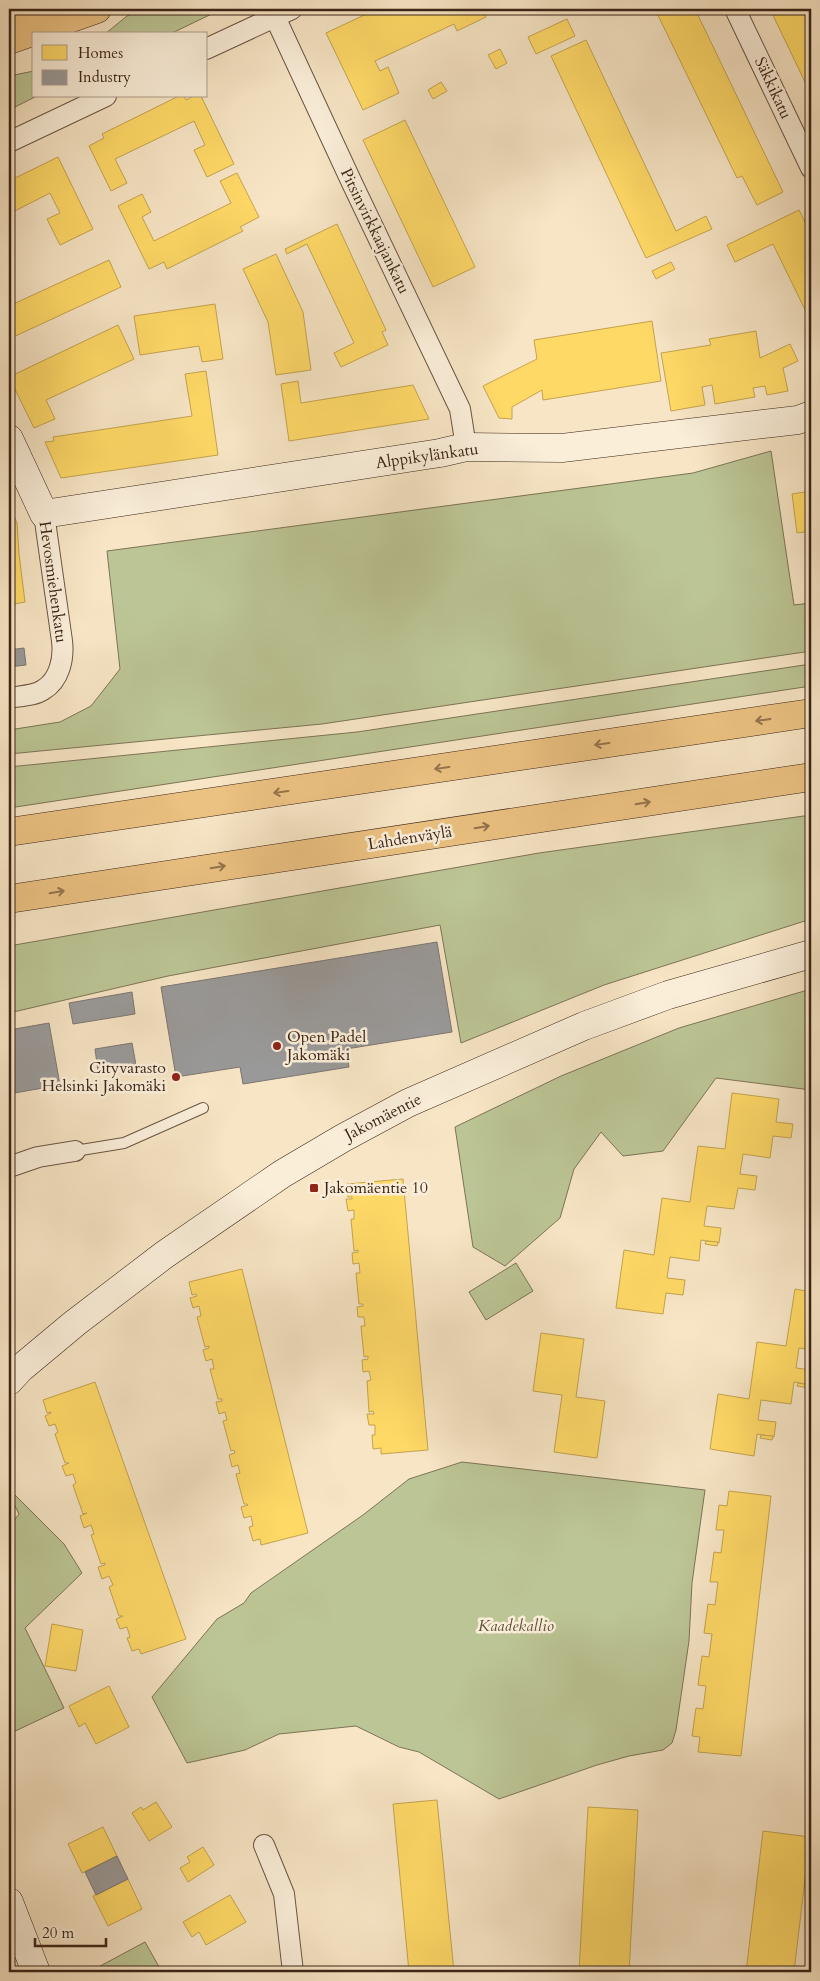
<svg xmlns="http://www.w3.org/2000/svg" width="820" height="1981" viewBox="0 0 820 1981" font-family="Cardo,serif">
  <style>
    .green { fill: #bcc595; stroke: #7c7456 }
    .homes { fill: #ffd966; stroke: #c4a34e }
    .industry { fill: #999; stroke: #7d7672 }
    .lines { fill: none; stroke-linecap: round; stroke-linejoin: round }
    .lane-casing { stroke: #6a5442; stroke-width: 12 }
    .street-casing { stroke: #6a5442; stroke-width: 22 }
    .secondary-casing { stroke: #3b2417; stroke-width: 29 }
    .primary-casing { stroke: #3b2417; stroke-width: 29 }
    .highway-casing { stroke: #3b2417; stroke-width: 29 }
    .lane { stroke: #faeed9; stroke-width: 10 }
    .street { stroke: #faeed9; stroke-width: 20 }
    .secondary { stroke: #faeed9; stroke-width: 28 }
    .primary { stroke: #ecc282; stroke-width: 28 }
    .highway { stroke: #ecc282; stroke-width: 28 }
    .oneway { stroke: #94734c }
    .poi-dot { fill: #8f2418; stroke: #faeed9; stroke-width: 2 }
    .labels { text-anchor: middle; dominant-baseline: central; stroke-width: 5; stroke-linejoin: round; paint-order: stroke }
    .street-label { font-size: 16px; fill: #3b2417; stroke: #faeed9 }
    .poi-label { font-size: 16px; fill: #3b2417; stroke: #faeed9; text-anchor: start }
    .park-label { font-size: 16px; font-style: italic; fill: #5b4c36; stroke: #faeed9 }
  </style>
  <rect width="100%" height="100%" fill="#f7e5c5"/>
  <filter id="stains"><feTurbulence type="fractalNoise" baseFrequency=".004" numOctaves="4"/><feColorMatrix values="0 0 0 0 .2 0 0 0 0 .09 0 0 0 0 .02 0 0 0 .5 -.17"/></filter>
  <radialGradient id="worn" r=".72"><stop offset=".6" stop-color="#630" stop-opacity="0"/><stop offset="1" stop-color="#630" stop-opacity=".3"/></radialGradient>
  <g class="green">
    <polygon points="142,9 222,9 170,34 105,34 127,16"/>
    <polygon points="34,71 34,96 37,96 9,110 9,76"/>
    <polygon points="771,451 794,605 811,603 811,651 322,724 9,754 9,730 60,722 91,706 120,669 107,551 693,473"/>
    <polygon points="811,664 811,686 9,808 9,767 357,732"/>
    <polygon points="811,815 811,919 604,985 461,1043 440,925 168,976 9,1013 9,946 539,853"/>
    <polygon points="811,989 811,1090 716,1078 663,1151 623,1156 601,1132 574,1169 560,1218 505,1266 473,1247 455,1127 561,1076 679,1028"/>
    <polygon points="516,1263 533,1291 486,1320 469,1292"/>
    <polygon points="462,1462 705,1490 692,1583 689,1641 676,1730 672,1743 663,1750 629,1756 597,1765 499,1799 419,1752 399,1747 356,1726 279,1734 245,1750 187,1763 152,1697 217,1619 244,1603 251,1593 363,1515 409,1479"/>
    <polygon points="9,1492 14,1494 64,1544 82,1573 25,1628 64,1708 9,1734 9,1527 19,1514 13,1502 9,1500"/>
    <polygon points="145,1942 162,1972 89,1972"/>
  </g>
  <g class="homes">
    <polygon points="377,9 482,9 486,17 457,31 454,24 375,61 380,71 388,67 399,93 363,110 326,33"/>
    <polygon points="655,9 695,9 783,192 757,205 742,176 737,178"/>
    <polygon points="770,9 807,9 811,18 811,79 805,82"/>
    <polygon points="567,19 575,36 536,54 528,37"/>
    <polygon points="586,40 676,231 706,216 712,229 646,258 551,56"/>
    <polygon points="500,49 507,63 496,69 488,55"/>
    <polygon points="441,82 447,91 433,99 428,90"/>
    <polygon points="179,96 184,96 186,100 194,96 201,96 234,164 207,177 194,150 205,145 194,121 115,159 127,183 111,191 89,146 104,138 102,134"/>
    <polygon points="405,120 475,267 433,287 363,140"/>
    <polygon points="58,157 93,229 60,245 47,219 60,213 50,193 9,214 9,181"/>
    <polygon points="237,173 259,217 240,227 243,231 167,269 164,262 149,269 118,206 142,194 151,212 142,217 154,241 231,203 220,181"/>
    <polygon points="799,210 811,234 811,322 773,244 735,262 727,245"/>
    <polygon points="337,224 386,330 382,332 388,345 341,367 334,353 354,343 307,244 287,254 285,249"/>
    <polygon points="276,254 303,312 311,370 276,375 268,322 243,269"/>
    <polygon points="109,260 121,287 9,339 9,306"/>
    <polygon points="671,262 675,269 656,279 652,271"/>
    <polygon points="215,304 223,359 202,362 199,346 140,355 134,316"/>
    <polygon points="652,321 661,381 543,400 542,390 512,407 512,419 499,418 483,386 537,359 534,340"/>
    <polygon points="118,325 134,359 46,400 55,419 34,428 9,377"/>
    <polygon points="756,331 760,358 790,344 798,361 783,368 788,391 767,395 765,386 753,388 755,397 715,404 712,385 702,387 705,405 671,411 661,353 711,345 709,339"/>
    <polygon points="206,371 218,455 61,478 45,442 54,441 53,437 192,416 185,374"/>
    <polygon points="298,381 301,403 413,385 429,419 289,441 281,384"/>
    <polygon points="811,491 811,531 797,533 792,494"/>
    <polygon points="9,504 17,523 19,554 25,602 9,605"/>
    <polygon points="732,1093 779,1099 776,1122 793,1124 791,1138 773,1136 770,1158 743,1154 740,1174 757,1176 755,1190 738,1188 734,1209 707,1206 704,1226 721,1228 719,1243 701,1240 699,1261 670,1257 667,1278 685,1280 683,1295 666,1293 663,1314 616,1308 624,1250 654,1255 662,1198 690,1202 698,1146 725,1149"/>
    <polygon points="403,1179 428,1450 381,1454 381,1448 373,1449 372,1435 375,1435 375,1425 369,1425 367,1414 374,1414 373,1411 369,1412 367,1381 371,1380 369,1371 363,1372 362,1360 368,1359 368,1356 364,1357 361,1326 365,1326 364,1317 358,1317 357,1307 363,1306 363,1304 359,1304 356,1273 360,1273 359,1263 353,1264 352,1253 358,1252 358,1250 354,1251 351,1219 354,1219 354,1210 348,1211 346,1199 352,1199 352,1197 348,1197 347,1184"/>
    <polygon points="706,1241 718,1242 717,1246 705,1244"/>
    <polygon points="242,1269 308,1533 261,1545 260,1539 253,1541 249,1527 253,1526 251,1516 244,1518 241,1507 248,1505 247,1504 244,1504 236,1474 240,1473 238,1465 232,1467 229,1455 235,1453 234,1450 231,1451 223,1421 227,1420 225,1412 219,1414 216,1402 222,1401 222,1399 218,1399 210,1369 214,1369 212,1359 206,1361 203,1350 209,1348 209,1346 205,1347 197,1317 201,1316 199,1306 193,1308 190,1298 197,1296 196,1294 192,1295 189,1282"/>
    <polygon points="795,1289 811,1292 811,1350 799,1348 796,1368 811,1370 811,1385 794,1382 791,1404 761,1400 758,1420 776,1422 774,1437 757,1434 754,1456 710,1449 718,1394 749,1399 757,1342 786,1346"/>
    <polygon points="541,1333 584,1339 576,1397 605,1401 597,1458 554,1452 562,1395 533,1391"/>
    <polygon points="95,1382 186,1639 141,1654 139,1649 132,1651 127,1638 130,1637 127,1627 120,1629 116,1619 123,1616 119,1616 109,1587 113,1585 109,1576 102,1579 98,1567 105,1565 105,1563 101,1564 91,1535 94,1534 91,1525 84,1528 80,1516 87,1513 83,1514 73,1485 76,1483 73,1474 66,1476 62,1466 69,1463 65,1463 55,1434 58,1432 55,1424 49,1426 45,1416 51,1413 51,1412 47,1413 43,1400"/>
    <polygon points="798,1383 810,1385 809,1388 797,1386"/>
    <polygon points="761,1435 773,1436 772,1440 760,1438"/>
    <polygon points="729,1491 771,1496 741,1756 698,1752 700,1737 692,1736 696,1708 703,1709 706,1686 698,1685 702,1656 709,1657 712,1634 704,1633 708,1604 715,1605 718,1582 710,1582 714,1552 721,1553 724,1530 716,1530 719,1505 727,1506"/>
    <polygon points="52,1624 83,1630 76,1671 45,1666"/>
    <polygon points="109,1686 129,1727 96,1744 85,1723 79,1727 69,1706"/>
    <polygon points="437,1800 454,1972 409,1972 393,1804"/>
    <polygon points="156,1802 172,1827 149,1841 132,1813 141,1807 143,1810"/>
    <polygon points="588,1807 638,1810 629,1972 579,1972"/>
    <polygon points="103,1827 117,1856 82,1873 68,1844"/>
    <polygon points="763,1831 810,1837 794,1972 746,1972"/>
    <polygon points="203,1847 214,1865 188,1882 180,1868 190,1862 187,1857"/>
    <polygon points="128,1879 142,1909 108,1926 93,1896"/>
    <polygon points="230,1895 246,1922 206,1945 199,1932 192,1937 183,1922"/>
    <polygon points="242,1966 246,1972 232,1972"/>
  </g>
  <g class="industry">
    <polygon points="24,648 26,665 9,667 9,650"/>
    <polygon points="437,942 452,1032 346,1049 349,1067 243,1084 240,1067 176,1077 161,987"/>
    <polygon points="132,992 135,1014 73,1024 69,1003"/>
    <polygon points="49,1023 60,1085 9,1094 9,1030"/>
    <polygon points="132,1043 136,1065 98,1071 95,1049"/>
    <polygon points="117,1856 128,1879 96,1895 85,1872"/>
  </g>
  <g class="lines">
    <defs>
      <polyline id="lane" points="75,1151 124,1143 203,1108"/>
      <g id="street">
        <polyline points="735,9 811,168"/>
        <polyline points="275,17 352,183 460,409 466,447"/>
        <polyline points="206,49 292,9"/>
        <polyline points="9,142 106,96"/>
        <path d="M 9,698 C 19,696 34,696 43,690 C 60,680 64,658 62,641 L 44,514"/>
        <polyline points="9,1167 38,1157 75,1151"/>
        <polyline points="264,1845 284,1894 293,1972"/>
      </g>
      <g id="secondary">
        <polyline points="9,439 44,514 440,453 466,447 562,448 772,423 798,420 811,415"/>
        <polyline points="9,1381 21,1368 75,1323 164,1255 282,1174 343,1138 408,1103 584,1026 668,995 811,954"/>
        <polyline points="9,1902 36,1972"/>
      </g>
      <g id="primary">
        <polyline points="9,16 30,9"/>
        <polyline points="9,40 97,9"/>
      </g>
      <g id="highway">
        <polyline points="9,832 811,713"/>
        <polyline points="9,899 811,777"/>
      </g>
    </defs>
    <use href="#lane" class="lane-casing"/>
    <use href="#street" class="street-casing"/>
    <use href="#secondary" class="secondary-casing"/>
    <use href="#primary" class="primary-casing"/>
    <use href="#highway" class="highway-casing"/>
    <use href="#lane" class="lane"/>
    <use href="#street" class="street"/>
    <use href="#secondary" class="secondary"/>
    <use href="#primary" class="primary"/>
    <use href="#highway" class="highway"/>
  </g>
  <defs><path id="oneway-shaft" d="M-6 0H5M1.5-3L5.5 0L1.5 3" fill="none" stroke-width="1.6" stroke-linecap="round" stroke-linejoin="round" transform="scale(1.25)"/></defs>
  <g class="oneway">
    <use href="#oneway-shaft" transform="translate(763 720) rotate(172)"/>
    <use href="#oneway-shaft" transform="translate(602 744) rotate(172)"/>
    <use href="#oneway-shaft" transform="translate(442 768) rotate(172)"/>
    <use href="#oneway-shaft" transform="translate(281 792) rotate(172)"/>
    <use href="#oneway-shaft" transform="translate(643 803) rotate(-9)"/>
    <use href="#oneway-shaft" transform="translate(482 827) rotate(-9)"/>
    <use href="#oneway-shaft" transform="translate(218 867) rotate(-9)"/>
    <use href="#oneway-shaft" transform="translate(57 892) rotate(-9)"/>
  </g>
  <g class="poi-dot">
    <circle cx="277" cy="1046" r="5"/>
    <circle cx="176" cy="1077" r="5"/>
    <rect x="309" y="1183" width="10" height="10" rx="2.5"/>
  </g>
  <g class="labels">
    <g class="street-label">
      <text transform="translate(773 88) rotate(65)">Säkkikatu</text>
      <text transform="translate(375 231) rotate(64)">Pitsinvirkkaajankatu</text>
      <text transform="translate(427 456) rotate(-8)">Alppikylänkatu</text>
      <text transform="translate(53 582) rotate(82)">Hevosmiehenkatu</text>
      <text transform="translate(410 838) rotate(-9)">Lahdenväylä</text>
      <text transform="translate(383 1117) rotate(-27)">Jakomäentie</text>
    </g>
    <g class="poi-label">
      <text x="287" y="1037">Open Padel<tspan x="287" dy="18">Jakomäki</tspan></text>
      <text x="166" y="1068" text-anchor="end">Cityvarasto<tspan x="166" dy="18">Helsinki Jakomäki</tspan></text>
      <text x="324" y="1188">Jakomäentie 10</text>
    </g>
    <g class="park-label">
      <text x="516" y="1626">Kaadekallio</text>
    </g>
  </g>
  <rect width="820" height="1981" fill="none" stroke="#f7e5c5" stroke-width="30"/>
  <rect x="10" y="10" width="800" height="1961" fill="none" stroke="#3b2417" stroke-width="2.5"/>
  <rect x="15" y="15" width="790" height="1951" fill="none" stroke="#3b2417"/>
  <rect x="32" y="32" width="175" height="65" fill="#faeed9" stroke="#ae9d8b"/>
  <rect x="42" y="45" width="25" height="15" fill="#ffd966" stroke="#ae9d8b"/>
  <text x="78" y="58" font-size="15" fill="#3b2417">Homes</text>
  <rect x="42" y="70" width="25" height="15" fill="#999999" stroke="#ae9d8b"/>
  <text x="78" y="82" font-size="15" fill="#3b2417">Industry</text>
  <path d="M35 1938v8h71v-8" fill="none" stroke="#3b2417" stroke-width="2.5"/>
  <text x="42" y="1938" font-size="15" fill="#3b2417" stroke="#faeed9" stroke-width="4" paint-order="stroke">20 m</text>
  <rect width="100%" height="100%" filter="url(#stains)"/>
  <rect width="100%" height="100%" fill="url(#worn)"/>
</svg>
